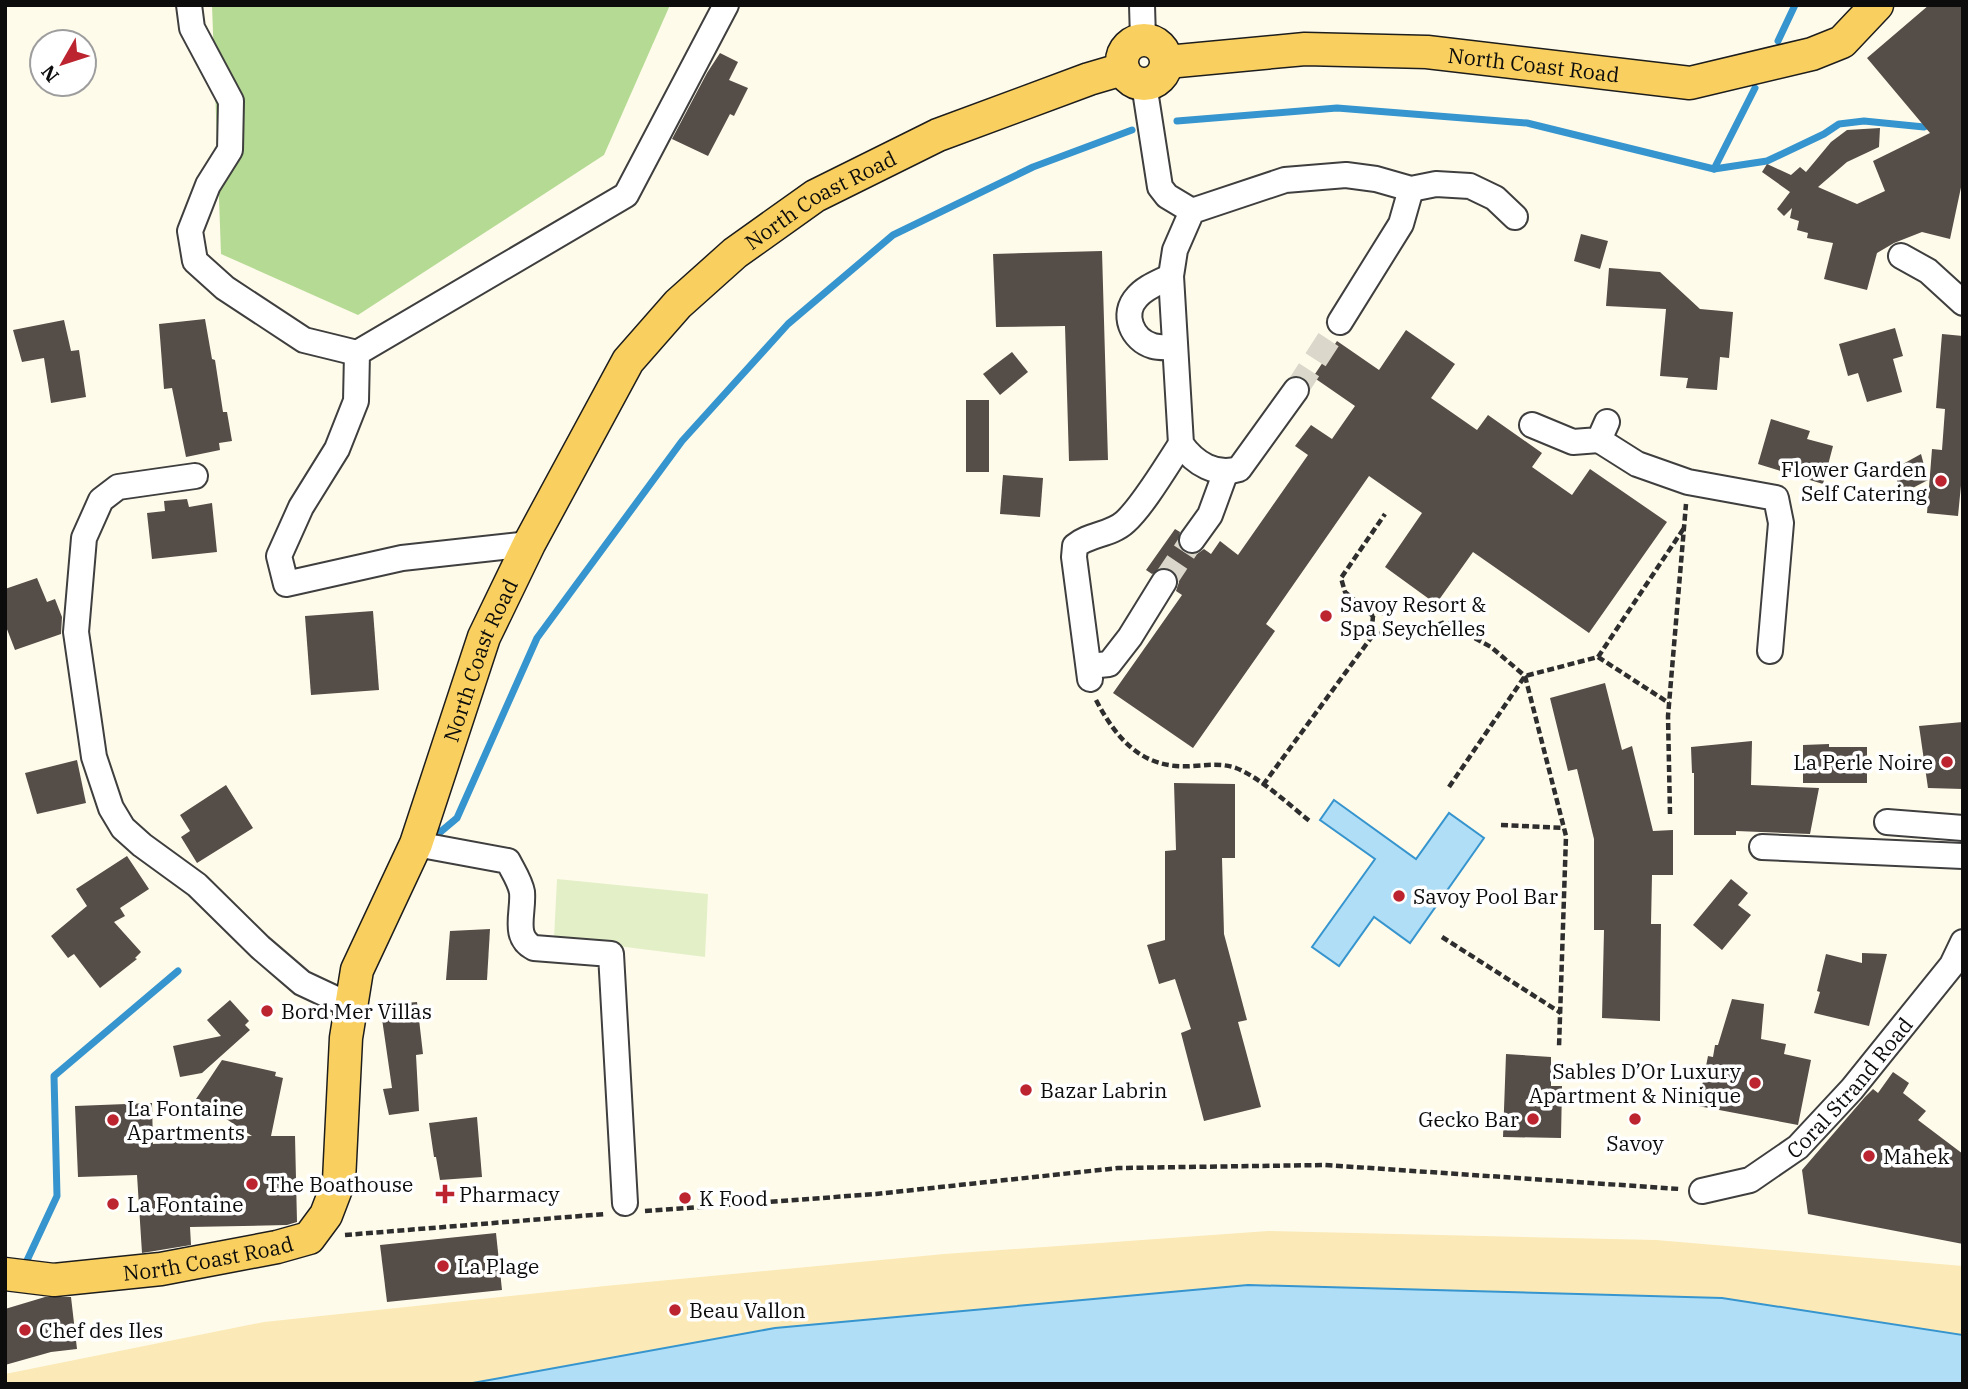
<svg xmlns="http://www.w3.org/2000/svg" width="1968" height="1389" viewBox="0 0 1968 1389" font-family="'IBM Plex Serif',serif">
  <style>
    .forest { fill: #b5da94 }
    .sand { fill: #fbeab7 }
    .pitch { fill: #e3f0c7 }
    .water { fill: #b0def6; stroke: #3695ce; stroke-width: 2 }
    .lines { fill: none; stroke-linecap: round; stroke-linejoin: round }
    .stream { stroke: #3695ce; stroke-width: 7 }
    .building { fill: #554d48 }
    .minor-tunnel { stroke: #dbd7ca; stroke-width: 24; stroke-dasharray: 24 12; stroke-linecap: butt }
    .minor-casing { stroke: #3f3f3f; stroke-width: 28 }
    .major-casing { stroke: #1d1d1d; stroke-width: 35 }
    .path { stroke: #2e2e2e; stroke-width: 4.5; stroke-dasharray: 7 3.5; stroke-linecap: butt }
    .minor { stroke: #fff; stroke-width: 24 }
    .major { stroke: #f9d060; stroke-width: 32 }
    .poi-dot { fill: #bc242f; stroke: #fff; stroke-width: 2.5 }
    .labels { text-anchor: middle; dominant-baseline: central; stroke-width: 7; stroke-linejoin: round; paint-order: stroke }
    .street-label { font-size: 21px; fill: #0c0c0c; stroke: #fff }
    .poi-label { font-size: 21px; fill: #0c0c0c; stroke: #fff; text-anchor: start }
  </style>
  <rect width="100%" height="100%" fill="#fffbeb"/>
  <polygon class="forest" points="212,5 670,5 604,155 358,315 221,254"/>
  <polygon class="sand" points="1268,1231 1656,1240 1963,1266 1963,1335 1722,1298 1248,1285 775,1328 467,1384 5,1384 5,1374 264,1322 605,1286 944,1254"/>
  <polygon class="pitch" points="557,879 708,894 705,957 554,938"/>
  <g class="water">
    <polygon points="1334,800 1416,859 1449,813 1484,838 1410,943 1374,917 1339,966 1312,947 1375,859 1320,820"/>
    <polygon points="1248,1285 1722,1298 1963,1335 1963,1384 467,1384 775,1328"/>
  </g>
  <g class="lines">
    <g class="stream">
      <polyline points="1778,41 1795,5"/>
      <polyline points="1177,121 1337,108 1527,123 1714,169 1767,161 1824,134 1839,124 1864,121 1924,127 1934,123"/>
      <polyline points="1714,169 1755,88"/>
      <polyline points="432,839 457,818 537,638 682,441 788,324 893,235 1033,167 1132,130"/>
      <polyline points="23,1269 57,1196 54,1076 178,971"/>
    </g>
  </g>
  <g class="building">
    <polygon points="1929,5 1963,5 1963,178 1950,239 1922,232 1894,243 1877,253 1867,290 1824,279 1833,243 1807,238 1808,233 1797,230 1799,221 1790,218 1792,208 1784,216 1777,209 1790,192 1762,172 1767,164 1791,175 1800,167 1806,172 1831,142 1847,130 1880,128 1879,147 1847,162 1818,187 1857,204 1885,191 1873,161 1930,133 1867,58"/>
    <polygon points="720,53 738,62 729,80 748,88 734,116 730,114 708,156 672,139 707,73"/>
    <polygon points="1581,234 1608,241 1600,269 1574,261"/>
    <polygon points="1102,251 1108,460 1069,461 1065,326 996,327 993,254"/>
    <polygon points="1609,268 1660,272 1700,309 1733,312 1729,358 1720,357 1717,390 1686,388 1688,378 1660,376 1666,309 1606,306"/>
    <polygon points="205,319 212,359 215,360 223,412 227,412 232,441 219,443 220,450 186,457 172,388 164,389 159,324"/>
    <polygon points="64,320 71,351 79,350 86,397 51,403 44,358 22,362 13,330"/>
    <polygon points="1895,328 1903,356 1893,359 1902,392 1867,402 1858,373 1848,376 1839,344"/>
    <polygon points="1406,330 1455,364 1431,398 1477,430 1488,415 1542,453 1532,467 1572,495 1590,469 1667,522 1589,633 1473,552 1436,604 1385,567 1422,513 1369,476 1266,624 1275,631 1193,748 1113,693 1182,595 1176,591 1179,582 1172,570 1164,567 1152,574 1146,570 1175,529 1180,532 1178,545 1184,552 1197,554 1204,549 1211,554 1220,541 1238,555 1308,455 1295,446 1311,425 1332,439 1355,406 1313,377 1337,341 1379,370"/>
    <polygon points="1942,334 1963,336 1963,465 1958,516 1927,513 1932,449 1942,450 1945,409 1936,408"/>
    <polygon points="1012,352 1028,372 1000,395 983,374"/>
    <rect x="966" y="400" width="23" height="72"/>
    <polygon points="1771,419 1810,431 1807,439 1833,446 1823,484 1758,464"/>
    <polygon points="1921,454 1928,480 1903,493 1892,470"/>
    <polygon points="1003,475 1043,478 1040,517 1000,514"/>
    <polygon points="187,499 189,507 212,503 217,552 152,559 147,513 165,511 164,501"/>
    <polygon points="37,578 47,602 55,599 62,617 61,634 15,650 5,624 5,589"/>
    <polygon points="373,611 379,690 311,695 305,616"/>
    <polygon points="1605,683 1622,750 1632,746 1653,831 1673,830 1673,875 1652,875 1651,924 1661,924 1660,1021 1602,1018 1604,930 1594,930 1594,839 1577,769 1568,771 1550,698"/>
    <polygon points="1963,722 1963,789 1928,788 1919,726"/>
    <polygon points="1752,741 1751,785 1819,788 1810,834 1736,831 1736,835 1694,835 1694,773 1692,773 1691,747"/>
    <polygon points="1829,744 1829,747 1867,747 1867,783 1803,783 1803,745"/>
    <polygon points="77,760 86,803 37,814 25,773"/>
    <polygon points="1174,783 1235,784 1235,858 1222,858 1224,934 1247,1020 1238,1022 1261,1107 1204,1121 1181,1033 1191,1029 1175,979 1159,984 1147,945 1165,940 1165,851 1176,850"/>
    <polygon points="226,785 253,828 197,863 181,837 190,831 180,815"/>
    <polygon points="127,856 149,889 120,908 125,916 114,922 141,952 135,958 137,959 100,988 74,954 68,958 51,936 87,906 76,889"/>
    <polygon points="1731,879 1748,893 1738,905 1751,915 1722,950 1693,925"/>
    <polygon points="490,929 487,980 446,980 450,931"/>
    <polygon points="1862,953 1887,954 1869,1026 1814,1013 1820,992 1817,991 1826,954 1862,963"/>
    <polygon points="1732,999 1764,1004 1761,1039 1786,1044 1784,1054 1811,1060 1798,1125 1698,1106 1708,1056 1713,1057 1715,1045 1718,1045"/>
    <polygon points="230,1000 249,1021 245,1025 250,1030 202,1073 180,1077 173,1046 221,1036 207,1020"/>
    <polygon points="417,1002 423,1054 416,1055 419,1111 389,1115 383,1089 392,1088 380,1005"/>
    <polygon points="1506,1054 1551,1057 1551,1086 1562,1086 1561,1138 1503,1137"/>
    <polygon points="222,1060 276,1072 275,1076 283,1078 271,1136 295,1136 297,1222 287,1225 190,1227 191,1245 142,1253 137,1175 78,1177 75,1106 152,1103 153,1144 211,1139 211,1137 252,1136 196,1099"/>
    <polygon points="1893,1072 1909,1083 1903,1093 1926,1111 1918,1120 1963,1154 1963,1244 1808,1214 1802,1170 1865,1097 1873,1089 1878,1093"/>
    <polygon points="477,1117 482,1177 440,1180 436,1157 434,1157 429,1123"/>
    <polygon points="496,1233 502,1290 387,1302 380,1245"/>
    <polygon points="45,1297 71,1297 77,1349 51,1352 5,1365 5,1309"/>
  </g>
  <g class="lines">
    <g class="minor-tunnel">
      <polyline points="1296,390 1340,322"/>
      <polyline points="1164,582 1192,540"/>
    </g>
    <defs>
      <g id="minor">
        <polyline points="189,5 192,28 231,101 230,150 208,185 190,231 195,261 225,288 304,340 357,353"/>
        <polyline points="1142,5 1143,39"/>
        <polyline points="1144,84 1160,187 1167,196 1192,211"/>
        <polyline points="1901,256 1928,271 1963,303"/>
        <path d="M 1171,276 C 1160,282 1145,287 1137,297 C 1121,314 1132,340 1153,346 C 1160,348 1168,347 1175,347"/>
        <polyline points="1340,322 1401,224 1411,189"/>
        <path d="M 1296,390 L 1239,469 C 1216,476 1195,464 1181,444 L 1171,276 L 1175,250 L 1192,211 L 1285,180 L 1346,175 L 1376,179 L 1411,189 L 1436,184 L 1470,186 L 1495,198 L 1515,217"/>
        <polyline points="1532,425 1573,442 1599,440 1607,422"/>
        <polyline points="1599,440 1637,464 1688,482 1776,498 1781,523 1770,651"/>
        <polyline points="195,476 118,487 101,500 84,538 76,632 94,757 111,808 123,828 142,845 197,885 260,947 302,983 351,1006"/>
        <polyline points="1192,540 1210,515 1225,474"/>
        <polyline points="529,544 402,558 286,584 279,556 301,507 337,449 356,401 357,353 626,195 726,5"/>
        <polyline points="1089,666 1109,664 1130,637 1164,582"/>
        <path d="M 1090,679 L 1074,557 L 1075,546 C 1089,534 1111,535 1125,522 C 1143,506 1167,465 1181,444"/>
        <polyline points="1887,822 1963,828"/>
        <path d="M 416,844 L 508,861 C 513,871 520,881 522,892 C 524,913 512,937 534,948 L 611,954 L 625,1203"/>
        <polyline points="1762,847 1963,856"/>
        <path id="s1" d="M 1702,1191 L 1750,1180 L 1798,1147 L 1852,1089 L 1952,965 L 1963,942"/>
      </g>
      <g id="major">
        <circle cx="1144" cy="62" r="22"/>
        <path id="s2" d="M 1167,62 L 1305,49 L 1427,52 L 1690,83 L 1812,54 L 1842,42 L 1877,5"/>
        <path id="s3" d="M 5,1274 L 54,1280 L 161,1269 L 277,1247 L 309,1238 L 326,1215 L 339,1181 L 346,1038 L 357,970 L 416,844 L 484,637 L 529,544 L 628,361 L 678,304 L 735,253 L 815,196 L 938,135 L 1089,79 L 1123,69"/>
      </g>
    </defs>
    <use href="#minor" class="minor-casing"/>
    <use href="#major" class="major-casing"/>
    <g class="path">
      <polyline points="1373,616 1345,592 1341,578 1385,514"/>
      <polyline points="1390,629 1391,618 1388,614 1377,612 1373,616 1372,627 1381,633 1390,629 1408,636 1445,622 1491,647 1525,676 1566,836 1559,1047"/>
      <polyline points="1598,657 1669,703"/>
      <path d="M 1096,700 C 1117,740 1143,770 1193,766 C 1208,765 1221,763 1236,768 C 1261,778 1289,805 1311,822"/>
      <polyline points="1263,785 1376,631"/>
      <polyline points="1449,787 1525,676 1598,657 1684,528"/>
      <polyline points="1670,814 1668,716 1686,504"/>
      <polyline points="1501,825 1564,828"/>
      <polyline points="1442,937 1561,1013"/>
      <polyline points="645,1211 876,1194 1118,1168 1325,1165 1680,1189"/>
      <polyline points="345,1235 605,1214"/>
    </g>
    <use href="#minor" class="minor"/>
    <use href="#major" class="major"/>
  </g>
  <g class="poi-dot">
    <circle cx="1941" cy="481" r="7"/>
    <circle cx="1326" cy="616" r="7"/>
    <circle cx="1947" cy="762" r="7"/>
    <circle cx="1399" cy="896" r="7"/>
    <circle cx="267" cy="1011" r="7"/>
    <circle cx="1755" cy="1083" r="7"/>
    <circle cx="1026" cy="1090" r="7"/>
    <circle cx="1533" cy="1119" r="7"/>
    <circle cx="1635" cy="1119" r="7"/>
    <circle cx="113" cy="1120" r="7"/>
    <circle cx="1869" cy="1156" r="7"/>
    <circle cx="252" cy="1184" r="7"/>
    <path d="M441.5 1183.5h7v7h7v7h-7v7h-7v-7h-7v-7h7z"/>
    <circle cx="685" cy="1198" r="7"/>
    <circle cx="113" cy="1204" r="7"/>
    <circle cx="443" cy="1266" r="7"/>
    <circle cx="675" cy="1310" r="7"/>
    <circle cx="25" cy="1330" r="7"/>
  </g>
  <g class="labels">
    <g class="street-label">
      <text stroke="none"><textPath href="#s2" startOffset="368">North Coast Road</textPath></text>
      <text stroke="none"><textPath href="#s3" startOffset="1507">North Coast Road</textPath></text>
      <text stroke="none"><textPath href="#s3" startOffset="919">North Coast Road</textPath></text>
      <text stroke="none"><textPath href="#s1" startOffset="186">Coral Strand Road</textPath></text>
      <text stroke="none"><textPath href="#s3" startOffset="205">North Coast Road</textPath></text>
    </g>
    <g class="poi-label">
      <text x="1927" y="469" text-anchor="end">Flower Garden<tspan x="1927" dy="24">Self Catering</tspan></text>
      <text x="1340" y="604">Savoy Resort &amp;<tspan x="1340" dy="24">Spa Seychelles</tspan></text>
      <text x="1933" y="762" text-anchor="end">La Perle Noire</text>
      <text x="1413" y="896">Savoy Pool Bar</text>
      <text x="281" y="1011">Bord Mer Villas</text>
      <text x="1741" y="1071" text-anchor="end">Sables D’Or Luxury<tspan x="1741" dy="24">Apartment &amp; Ninique</tspan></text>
      <text x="1040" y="1090">Bazar Labrin</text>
      <text x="127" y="1108">La Fontaine<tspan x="127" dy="24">Apartments</tspan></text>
      <text x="1519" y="1119" text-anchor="end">Gecko Bar</text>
      <text x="1635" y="1143" text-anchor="middle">Savoy</text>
      <text x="1883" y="1156">Mahek</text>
      <text x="266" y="1184">The Boathouse</text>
      <text x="459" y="1194">Pharmacy</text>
      <text x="699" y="1198">K Food</text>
      <text x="127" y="1204">La Fontaine</text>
      <text x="457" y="1266">La Plage</text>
      <text x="689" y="1310">Beau Vallon</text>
      <text x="39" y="1330">Chef des Iles</text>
    </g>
  </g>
  <rect width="1968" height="1389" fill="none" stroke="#0c0c0c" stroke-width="14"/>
  <g transform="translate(63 63) rotate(231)"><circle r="33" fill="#ffffff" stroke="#9e9e9e" stroke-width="2"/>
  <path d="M0-5L12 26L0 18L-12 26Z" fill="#bc242f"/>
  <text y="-10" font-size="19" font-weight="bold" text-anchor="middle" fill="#0c0c0c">N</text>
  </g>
</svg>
